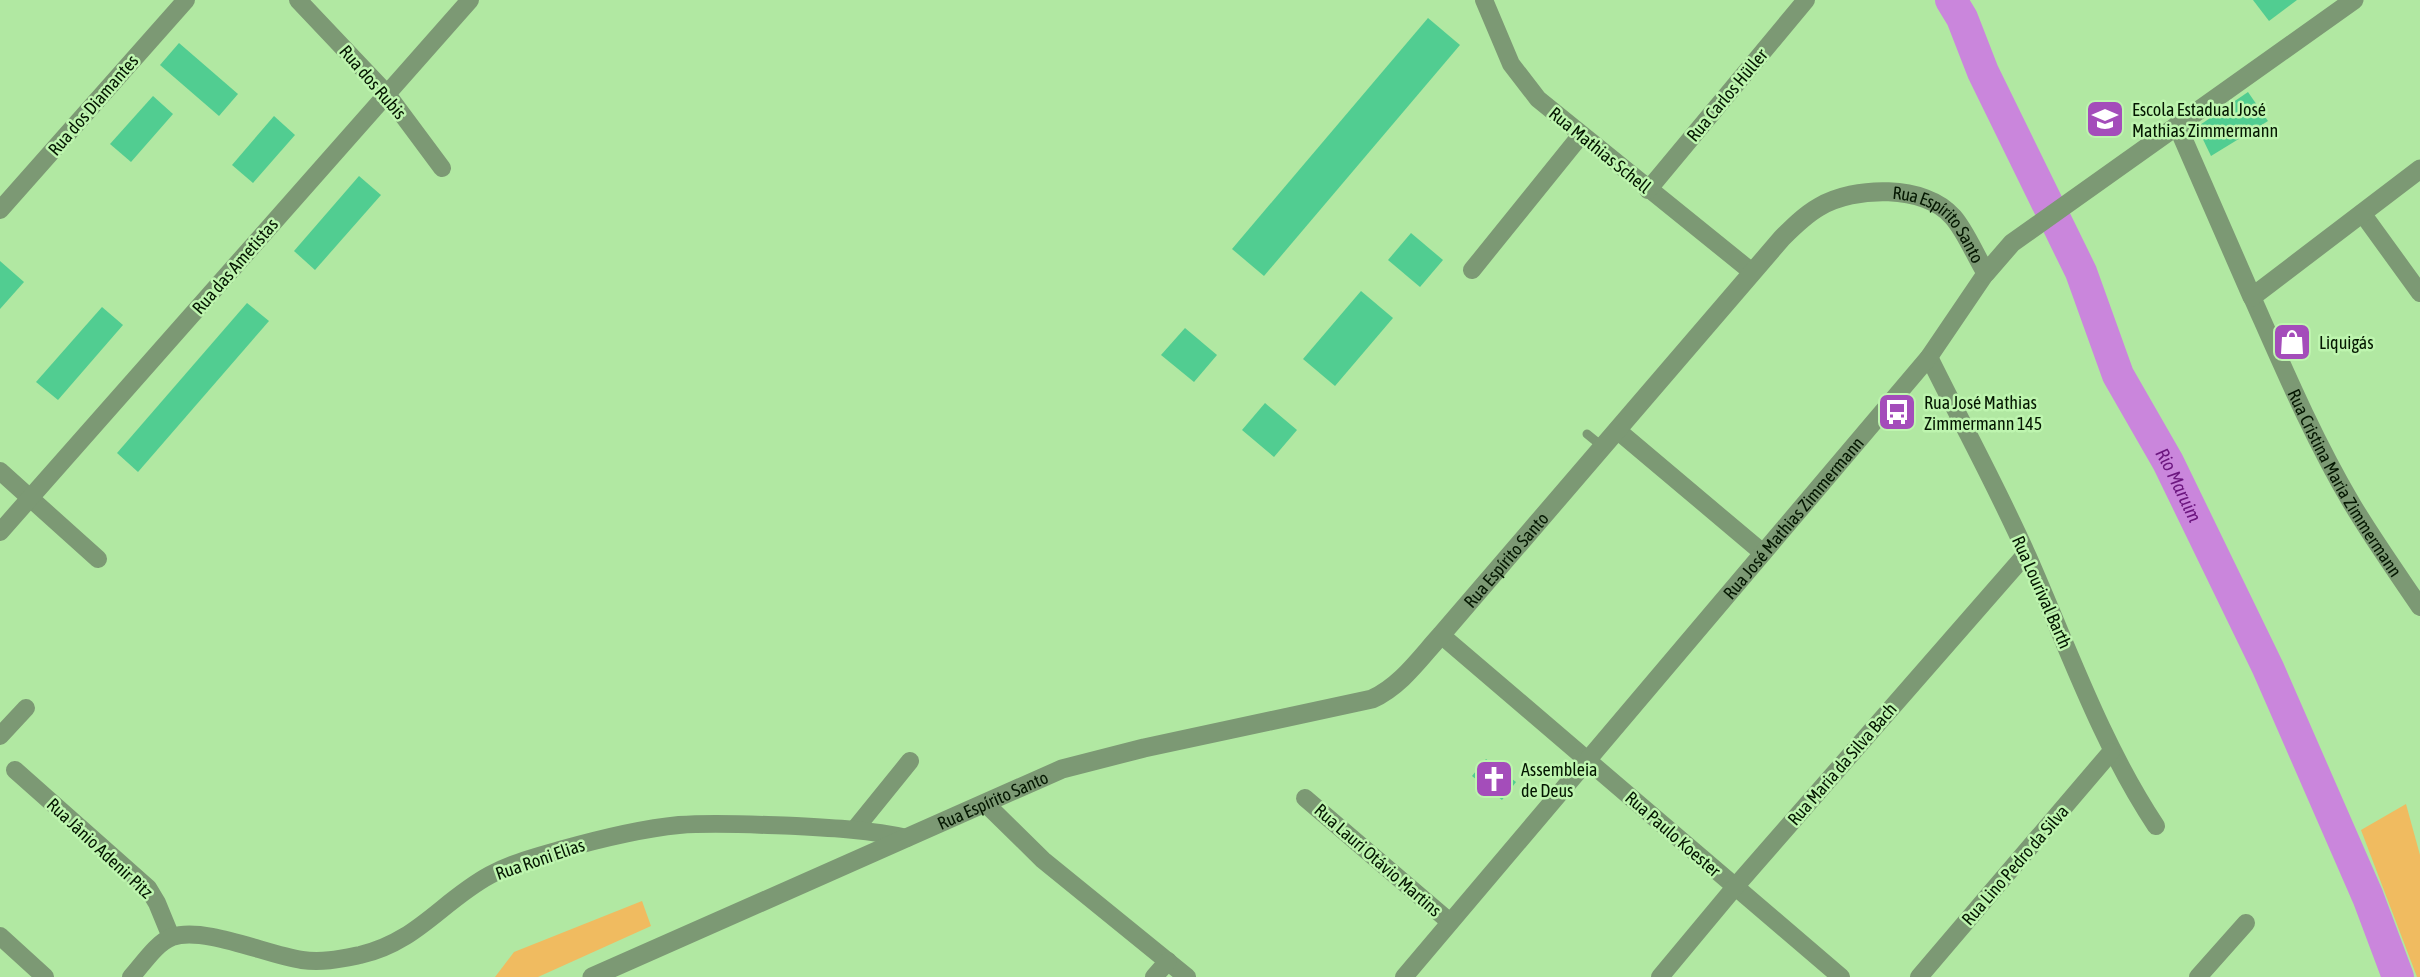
<svg xmlns="http://www.w3.org/2000/svg" width="2420" height="977" viewBox="0 0 2420 977" font-family="'Asap Condensed',sans-serif">
  <style>
    .green { fill: #f0bb60 }
    .lines { fill: none; stroke-linecap: round; stroke-linejoin: round }
    .river { stroke: #ca86dc; stroke-width: 32 }
    .building { fill: #51cd91 }
    .service { stroke: #7c9974; stroke-width: 9 }
    .minor { stroke: #7c9974; stroke-width: 18 }
    .tertiary { stroke: #7c9974; stroke-width: 19 }
    .labels { text-anchor: middle; dominant-baseline: central; stroke-width: 5; stroke-linejoin: round; paint-order: stroke }
    .street-label { font-size: 18px; fill: #041701; stroke: #bef5af }
    .poi-label { font-size: 18px; fill: #041701; stroke: #bef5af; text-anchor: start }
    .water-label { font-size: 19px; font-style: italic; fill: #6d1780; stroke: #bef5af }
  </style>
  <rect width="100%" height="100%" fill="#b1e8a2"/>
  <g class="green">
    <polygon points="2406,804 2420,855 2420,977 2417,977 2361,830"/>
    <polygon points="642,901 651,926 538,977 495,977 514,952"/>
  </g>
  <g class="lines">
    <path class="river" id="s1" d="M 1951,0 L 1962,18 L 1983,72 L 2081,272 L 2118,375 L 2168,462 L 2268,668 L 2368,897 L 2398,977"/>
  </g>
  <g class="building">
    <polygon points="2253,0 2297,0 2269,21"/>
    <polygon points="1428,18 1460,45 1264,276 1232,249"/>
    <polygon points="179,43 238,94 219,116 160,65"/>
    <polygon points="2248,92 2268,121 2211,156 2197,127"/>
    <polygon points="153,96 173,114 131,162 110,144"/>
    <polygon points="274,116 295,135 253,183 232,165"/>
    <polygon points="359,176 381,195 315,270 294,251"/>
    <polygon points="1411,233 1443,260 1420,287 1388,260"/>
    <polygon points="0,261 24,282 0,309"/>
    <polygon points="1361,291 1393,318 1335,386 1303,359"/>
    <polygon points="247,303 269,321 138,472 117,453"/>
    <polygon points="102,307 123,325 58,400 36,382"/>
    <polygon points="1185,328 1217,355 1194,382 1161,355"/>
    <polygon points="1265,403 1297,430 1274,457 1242,430"/>
    <polygon points="1486,759 1516,782 1502,800 1472,776"/>
  </g>
  <g class="lines">
    <polyline class="service" points="1587,434 1603,447"/>
    <g class="minor">
      <polyline points="298,0 387,94 442,168"/>
      <polyline points="1484,0 1511,64 1538,99 1752,272"/>
      <polyline points="1648,190 1806,0"/>
      <polyline points="0,210 186,0"/>
      <polyline points="2362,213 2420,293"/>
      <polyline points="1472,270 1581,135"/>
      <path id="s2" d="M 2252,297 C 2283,367 2313,438 2352,504 C 2373,539 2397,573 2420,607"/>
      <path d="M 1929,357 C 1962,424 1998,489 2028,557 C 2068,648 2101,743 2156,826"/>
      <polyline points="1617,430 1763,553"/>
      <polyline points="0,471 98,559"/>
      <polyline points="0,532 470,0"/>
      <polyline points="1441,635 1841,977"/>
      <polyline points="0,736 26,708"/>
      <polyline points="15,770 148,888 157,903 171,937"/>
      <polyline points="1305,798 1450,922"/>
      <polyline points="986,804 1043,860 1187,977"/>
      <polyline points="855,829 910,761"/>
      <polyline points="0,936 45,977"/>
      <path d="M 131,977 C 143,964 156,943 172,937 C 204,926 267,955 302,960 C 322,963 340,959 360,955 C 417,942 442,901 490,875 C 512,863 536,857 560,850 C 599,839 638,829 679,825 C 718,822 758,825 796,826 C 834,828 870,830 907,838"/>
      <polyline points="1154,977 1168,961"/>
      <path id="s3" d="M 1404,977 L 1929,357 L 1986,273"/>
      <polyline points="1660,977 1735,887 2026,554"/>
      <polyline points="1919,977 2111,752"/>
      <polyline points="2198,977 2246,923"/>
    </g>
    <g class="tertiary">
      <polyline points="2177,125 2252,297 2420,169"/>
      <path id="s4" d="M 592,977 L 1062,769 L 1144,748 L 1372,699 C 1401,686 1420,658 1441,635 L 1782,238 C 1793,227 1805,215 1819,207 C 1854,186 1925,184 1953,217 C 1966,232 1975,255 1986,273 L 2012,243 L 2354,0"/>
    </g>
  </g>
  <defs>
    <symbol id="school-square" viewBox="-11 -11 22 22"><rect x="-9" y="-9" width="18" height="18" rx="4" fill="#a44dba" stroke="#bef5af"/><path d="M0-5L7-2L0 1L-7-2ZM-4 1L0 2.5L4 1V4Q0 6-4 4Z" fill="#fff"/></symbol>
    <symbol id="shop-square" viewBox="-11 -11 22 22"><rect x="-9" y="-9" width="18" height="18" rx="4" fill="#a44dba" stroke="#bef5af"/><path d="M-5-2.5h2.3a2.7 3.5 0 0 1 5.4 0H5L5.5 6h-11ZM-1.5-2.5h3a1.5 2.3 0 0 0-3 0Z" fill="#fff"/></symbol>
    <symbol id="bus-square" viewBox="-11 -11 22 22"><rect x="-9" y="-9" width="18" height="18" rx="4" fill="#a44dba" stroke="#bef5af"/><path d="M-5-6H5V4H4V6H2V4H-2V6H-4V4H-5ZM-3.5-4V0h7V-4ZM-3.5 1.2v1.5H-2V1.2ZM2 1.2v1.5H3.5V1.2Z" fill="#fff"/></symbol>
    <symbol id="church-square" viewBox="-11 -11 22 22"><rect x="-9" y="-9" width="18" height="18" rx="4" fill="#a44dba" stroke="#bef5af"/><path d="M-1.2-6h2.4v3.5h3.3v2.4h-3.3V6h-2.4V-.1h-3.3v-2.4h3.3Z" fill="#fff"/></symbol>
  </defs>
  <g fill-rule="evenodd">
    <use href="#school-square" x="2083" y="97" width="44" height="44"/>
    <use href="#shop-square" x="2270" y="320" width="44" height="44"/>
    <use href="#bus-square" x="1875" y="390" width="44" height="44"/>
    <use href="#church-square" x="1472" y="757" width="44" height="44"/>
  </g>
  <g class="labels">
    <g class="street-label">
      <text transform="translate(373 82) rotate(49)">Rua dos Rubis</text>
      <text transform="translate(1727 95) rotate(-50)">Rua Carlos Hüller</text>
      <text transform="translate(93 105) rotate(-49)">Rua dos Diamantes</text>
      <text transform="translate(1600 150) rotate(39)">Rua Mathias Schell</text>
      <text stroke="none"><textPath href="#s4" startOffset="1634">Rua Espírito Santo</textPath></text>
      <text transform="translate(235 266) rotate(-49)">Rua das Ametistas</text>
      <text stroke="none"><textPath href="#s2" startOffset="208">Rua Cristina Maria Zimmermann</textPath></text>
      <text stroke="none"><textPath href="#s3" startOffset="602">Rua José Mathias Zimmermann</textPath></text>
      <text stroke="none"><textPath href="#s4" startOffset="1026">Rua Espírito Santo</textPath></text>
      <text transform="translate(2042 592) rotate(66)">Rua Lourival Barth</text>
      <text transform="translate(1842 764) rotate(-49)">Rua Maria da Silva Bach</text>
      <text stroke="none"><textPath href="#s4" startOffset="438">Rua Espírito Santo</textPath></text>
      <text transform="translate(1673 834) rotate(41)">Rua Paulo Koester</text>
      <text transform="translate(100 848) rotate(43)">Rua Jânio Adenir Pitz</text>
      <text transform="translate(540 859) rotate(-19)">Rua Roni Elias</text>
      <text transform="translate(1378 860) rotate(41)">Rua Lauri Otávio Martins</text>
      <text transform="translate(2015 865) rotate(-49)">Rua Lino Pedro da Silva</text>
    </g>
    <g class="poi-label">
      <text x="2132" y="109">Escola Estadual José<tspan x="2132" dy="21">Mathias Zimmermann</tspan></text>
      <text x="2319" y="342">Liquigás</text>
      <text x="1924" y="402">Rua José Mathias<tspan x="1924" dy="21">Zimmermann 145</tspan></text>
      <text x="1521" y="769">Assembleia<tspan x="1521" dy="21">de Deus</tspan></text>
    </g>
    <g class="water-label">
      <text stroke="none"><textPath href="#s1" startOffset="537">Rio Maruim</textPath></text>
    </g>
  </g>
</svg>
